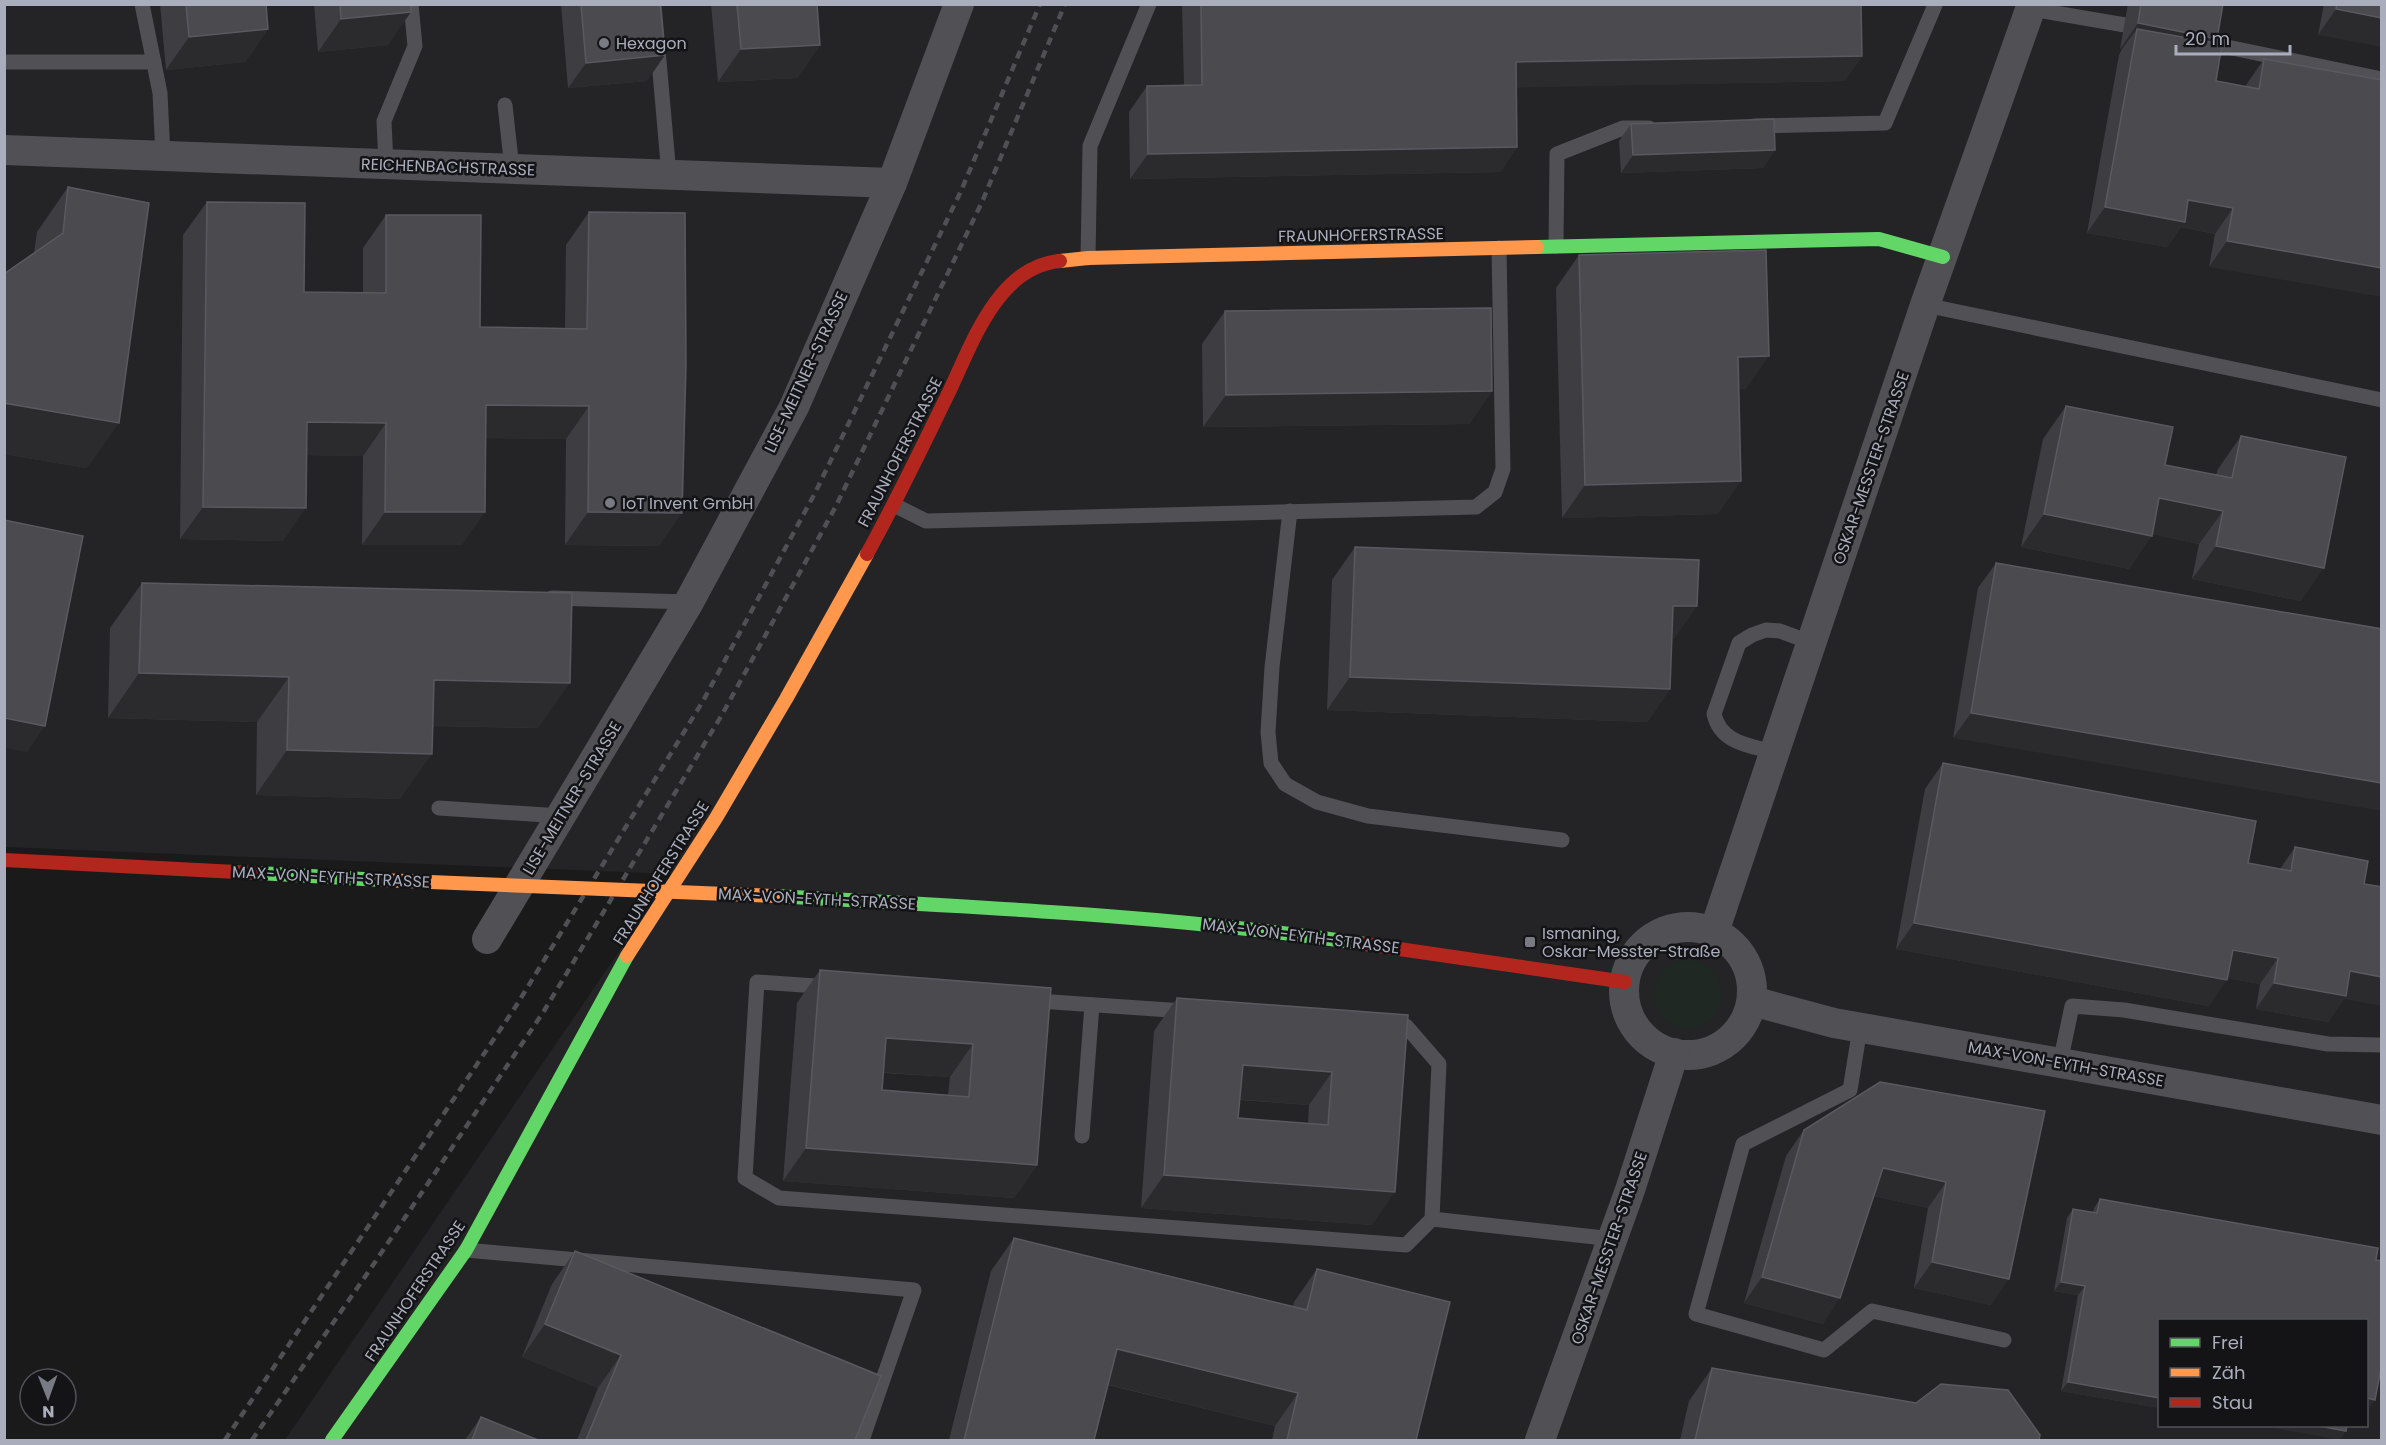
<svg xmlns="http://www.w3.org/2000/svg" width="2386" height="1445" viewBox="0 0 2386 1445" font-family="Poppins,sans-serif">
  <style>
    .built { fill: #242427; fill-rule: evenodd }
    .green { fill: #1f2822 }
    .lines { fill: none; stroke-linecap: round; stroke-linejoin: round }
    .lane { stroke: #505055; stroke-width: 15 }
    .street { stroke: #505055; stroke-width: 30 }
    .fast { stroke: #63d668; stroke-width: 14 }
    .slow { stroke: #ff974d; stroke-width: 14 }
    .jam { stroke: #b3261e; stroke-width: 14 }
    .rail { stroke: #4f5053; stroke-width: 4.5; stroke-dasharray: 8 6; stroke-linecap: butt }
    .slow-bridge { stroke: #ff974d; stroke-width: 14 }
    .wall { fill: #3e3e42; fill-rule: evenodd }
    .shaded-wall { fill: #2b2b2d }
    .building { fill: #4a4a4f; stroke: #595a60; stroke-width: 1.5; fill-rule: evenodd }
    .poi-dot { fill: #787a84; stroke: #141417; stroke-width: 2 }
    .labels { text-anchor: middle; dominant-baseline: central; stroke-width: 5; stroke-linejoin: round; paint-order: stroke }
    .poi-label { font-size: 16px; fill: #aaaebc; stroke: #141417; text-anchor: start }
    .street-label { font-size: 16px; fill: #aaaebc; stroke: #141417 }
  </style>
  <rect width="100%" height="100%" fill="#1a1a1b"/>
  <path class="built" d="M 5,5 L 2381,5 L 2381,1440 L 285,1440 L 672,874 L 5,847 ZM 2160,1320 L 2366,1320 L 2366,1426 L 2160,1426 Z"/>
  <circle class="green" cx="1688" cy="994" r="34"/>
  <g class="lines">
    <g class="lane">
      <polyline points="142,4 160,93 163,156"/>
      <polyline points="654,4 669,175"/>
      <polyline points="2031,9 2125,25"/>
      <polyline points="2203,42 2382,79"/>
      <polyline points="4,62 154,62"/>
      <polyline points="505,105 512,169"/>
      <polyline points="1754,126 1885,123 1935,5"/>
      <polyline points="386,164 384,121 415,46 411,4"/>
      <polyline points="1556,246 1557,154 1623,128 1649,128"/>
      <polyline points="1088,258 1090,146 1149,4"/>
      <polyline points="1925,305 2382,400"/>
      <polyline points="894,505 926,521 1476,507 1495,492 1503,469 1499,248"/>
      <polyline points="1290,511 1272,667 1268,732 1271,763 1285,784 1317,802 1368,816 1562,840"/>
      <polyline points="552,598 689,602"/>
      <path d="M 1776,753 C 1750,745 1721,744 1714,714 L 1739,643 L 1752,635 L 1766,630 L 1780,631 L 1812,643"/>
      <polyline points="439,808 561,816"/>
      <polygon points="757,982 1406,1026 1439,1064 1432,1219 1406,1245 779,1198 745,1178"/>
      <polyline points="1860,1028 1850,1090 1743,1144 1696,1314 1824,1350 1872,1311 2004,1340"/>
      <polyline points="2060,1063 2072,1006 2124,1010 2328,1044 2382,1045"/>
      <polyline points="1082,1136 1092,1005"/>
      <polyline points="1432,1219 1613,1239"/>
      <polyline points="466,1250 914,1290 862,1440"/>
    </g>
    <g class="street">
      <polyline points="4,150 892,183"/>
      <circle cx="1688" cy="991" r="64"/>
      <polyline points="1714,932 1925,305 2032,4"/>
      <polyline points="487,939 689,602 794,407 892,183 959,4"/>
      <polyline points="1752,1001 1834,1023 2382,1120"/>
      <polyline points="1540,1440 1630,1190 1674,1053"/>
    </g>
    <g class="fast">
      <polyline points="1537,247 1879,239 1943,257"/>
      <polyline points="258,873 381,880"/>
      <path d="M 775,896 C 972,907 1169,915 1365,944"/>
      <polyline points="332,1440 466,1250 627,956"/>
    </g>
    <g class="slow">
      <polyline points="1060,261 1088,258 1537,247"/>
      <polyline points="627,956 716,818 786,699 867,554"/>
    </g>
    <g class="jam">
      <path d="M 867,554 C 897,500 923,445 950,390 C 965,358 979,321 1002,294 C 1017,276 1037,263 1060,261"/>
      <polyline points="4,860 258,873"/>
      <polyline points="1365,944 1625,982"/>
    </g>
    <g class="rail">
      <polyline points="225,1440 516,1006 703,701 815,493 961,191 1040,4"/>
      <polyline points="252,1440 369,1271 544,1011 723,713 836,506 982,202 1065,4"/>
    </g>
    <polyline class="slow-bridge" points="381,880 775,896"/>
  </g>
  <g class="wall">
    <polygon points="160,4 266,4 268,29 245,62 166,70"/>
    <polygon points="314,4 411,4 388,45 318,52"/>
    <polygon points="561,4 660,4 647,81 568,88"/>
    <polygon points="711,4 817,4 820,45 797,78 718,82"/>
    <polygon points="1182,4 1861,4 1862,56 1844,81 1516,87 1517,147 1500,172 1130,179 1129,112 1147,86 1184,85"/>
    <polygon points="2128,4 2223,4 2214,43 2216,81 2246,87 2246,85 2264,59 2382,80 2209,267 2215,234 2181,227 2167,247 2087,233 2119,55 2122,49 2120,49"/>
    <polygon points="2324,4 2382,4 2318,35"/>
    <polygon points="1631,124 1775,150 1763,168 1621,173 1619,141"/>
    <polygon points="68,187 87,468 4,454 4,274 34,253 37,232"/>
    <polygon points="207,202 304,292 363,293 363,248 386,215 480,327 565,328 566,245 589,212 659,546 565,545 566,439 485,438 462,545 362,545 363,456 307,455 283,541 180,539 183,235"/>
    <polygon points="1579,255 1746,389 1739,389 1718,514 1562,518 1556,288"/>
    <polygon points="1225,311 1492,391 1469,424 1203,427 1202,344"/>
    <polygon points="2066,406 2165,465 2216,475 2218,469 2241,436 2301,601 2192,579 2199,544 2152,534 2129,569 2021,547 2043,439"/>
    <polygon points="1355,547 1674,639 1672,639 1670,689 1647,722 1327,710 1332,580"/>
    <polygon points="1996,563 2382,629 1953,738 1978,588"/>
    <polygon points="142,583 538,728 432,726 400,799 256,795 257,722 108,718 110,628"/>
    <polygon points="1943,763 2248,863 2280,869 2295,847 2344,999 2328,1022 2256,1009 2260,984 2227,978 2209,1006 1896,949 1925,789"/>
    <path d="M 820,970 L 1051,988 L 1037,1165 L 1014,1198 L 783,1181 L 797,1003 ZM 884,1073 L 950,1077 L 948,1095 L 882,1090 Z"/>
    <path d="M 1177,998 L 1408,1015 L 1372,1225 L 1141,1208 L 1154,1031 ZM 1240,1100 L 1309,1105 L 1308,1123 L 1238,1118 Z"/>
    <polygon points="2045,1111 1991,1305 1914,1288 1928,1208 1874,1196 1823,1324 1744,1303 1786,1156 1804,1130"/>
    <polygon points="2100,1199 2376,1260 2369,1409 2160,1320 2160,1408 2061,1391 2078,1295 2054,1291 2067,1218 2073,1209 2093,1212 2094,1208"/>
    <polygon points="1014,1238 1293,1306 1294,1302 1317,1269 1416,1440 1272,1440 1275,1426 1108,1385 1094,1440 949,1440 991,1271"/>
    <polygon points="575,1251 855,1440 577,1440 598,1388 522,1357 552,1284"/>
    <polygon points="1712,1368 2039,1440 1680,1440 1689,1401"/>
    <polygon points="481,1417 538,1440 465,1440"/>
  </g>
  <g class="shaded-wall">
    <polygon points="2336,9 2382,18 2382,47 2318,35"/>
    <polygon points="411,12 388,45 318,52 341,19"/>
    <polygon points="2138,23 2217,39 2199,64 2137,29 2122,49 2120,49"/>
    <polygon points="268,29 245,62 166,70 189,37"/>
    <polygon points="820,45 797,78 718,82 741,49"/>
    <polygon points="665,55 647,81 568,88 586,63"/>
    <polygon points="1862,56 1844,81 1498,88 1516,62"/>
    <polygon points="1517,147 1500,172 1130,179 1148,154"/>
    <polygon points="1775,150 1763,168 1621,173 1633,155"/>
    <polygon points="2188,200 2233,208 2215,234 2181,227 2167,247 2087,233 2105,207"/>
    <polygon points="2227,241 2382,268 2382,297 2209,267"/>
    <polygon points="1769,356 1746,389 1715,390 1738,357"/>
    <polygon points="1492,391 1469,424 1203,427 1226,395"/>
    <polygon points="4,403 119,423 87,468 4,454"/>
    <polygon points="486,405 589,406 566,439 463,438"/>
    <polygon points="307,422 386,423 363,456 284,455"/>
    <polygon points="1741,481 1718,514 1562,518 1585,485"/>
    <polygon points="2159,498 2223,511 2199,544 2136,531"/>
    <polygon points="203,507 306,508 283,541 180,539"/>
    <polygon points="385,512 485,512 462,545 362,545"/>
    <polygon points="588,512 682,513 659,546 565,545"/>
    <polygon points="2044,514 2152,536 2129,569 2021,547"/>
    <polygon points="2216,546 2324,568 2301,601 2192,579"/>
    <polygon points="1673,606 1697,606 1674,639 1650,638"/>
    <polygon points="139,673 289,677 257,722 108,718"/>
    <polygon points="1350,677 1670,689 1647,722 1327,710"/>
    <polygon points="434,680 570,683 538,728 402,725"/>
    <polygon points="1971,713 2382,783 2382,811 1953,738"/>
    <polygon points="4,718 45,726 27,752 4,748"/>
    <polygon points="287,750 432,754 400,799 256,795"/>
    <polygon points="1914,923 2227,980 2209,1006 1896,949"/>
    <polygon points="2233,950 2278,958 2260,984 2215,976"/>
    <polygon points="2350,971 2382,977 2382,1006 2344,999 2328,1022 2256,1009 2274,983"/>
    <polygon points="886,1038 973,1044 950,1077 863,1071"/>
    <polygon points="1243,1065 1332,1072 1309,1105 1220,1098"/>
    <polygon points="806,1148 1037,1165 1014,1198 783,1181"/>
    <polygon points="1883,1168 1946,1182 1928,1208 1865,1194"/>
    <polygon points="1164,1175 1395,1192 1372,1225 1141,1208"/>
    <polygon points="1932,1262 2009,1279 1991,1305 1914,1288"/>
    <polygon points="1762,1277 1840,1298 1823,1324 1744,1303"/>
    <polygon points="2061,1282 2085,1286 2078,1295 2054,1291"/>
    <polygon points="545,1324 621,1355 598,1388 522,1357"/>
    <polygon points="1117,1349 1298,1393 1275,1426 1094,1381"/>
    <polygon points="2068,1382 2160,1398 2160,1408 2061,1391"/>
    <polygon points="2367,1398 2375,1400 2369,1409 2367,1408"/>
    <polygon points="2257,1425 2314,1425 2346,1431 2340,1440"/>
  </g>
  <g class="building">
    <polygon points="186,4 266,4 268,29 189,37"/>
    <polygon points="340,4 411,4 411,12 341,19"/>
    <polygon points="581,4 660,4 665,55 586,63"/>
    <polygon points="737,4 817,4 820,45 741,49"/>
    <polygon points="1201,4 1861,4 1862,56 1516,62 1517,147 1148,154 1147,86 1202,85"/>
    <polygon points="2141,4 2223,4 2217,39 2138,23"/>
    <polygon points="2337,4 2382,4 2382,18 2336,9"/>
    <polygon points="2137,29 2222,44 2216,81 2259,89 2264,59 2382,80 2382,268 2227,241 2233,208 2188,200 2185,222 2105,207"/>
    <polygon points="1774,119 1775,150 1633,155 1631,124"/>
    <polygon points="68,187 149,203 119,423 4,403 4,274 63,233"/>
    <polygon points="207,202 305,203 304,292 386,293 386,215 481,215 480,327 587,329 589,212 685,213 686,365 682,513 588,512 589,406 486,405 485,512 385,512 386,423 307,422 306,508 203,507"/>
    <polygon points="1766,250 1769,356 1738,357 1741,481 1585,485 1579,255"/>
    <polygon points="1491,308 1492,391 1226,395 1225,311"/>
    <polygon points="2066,406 2173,427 2165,465 2232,478 2241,436 2346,457 2324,568 2216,546 2223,511 2159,498 2152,536 2044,514"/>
    <polygon points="4,520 83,536 45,726 4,718"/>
    <polygon points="1355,547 1699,560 1697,606 1673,606 1670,689 1350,677"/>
    <polygon points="1996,563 2382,629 2382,783 1971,713"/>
    <polygon points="142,583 572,593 570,683 434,680 432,754 287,750 289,677 139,673"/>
    <polygon points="1943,763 2256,821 2248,863 2291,871 2295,847 2368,861 2364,884 2382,887 2382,977 2350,971 2346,996 2274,983 2278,958 2233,950 2227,980 1914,923"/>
    <path d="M 820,970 L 1051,988 L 1037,1165 L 806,1148 ZM 886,1038 L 973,1044 L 969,1097 L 882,1090 Z"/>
    <path d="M 1177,998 L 1408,1015 L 1395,1192 L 1164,1175 ZM 1243,1065 L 1332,1072 L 1328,1125 L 1238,1118 Z"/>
    <polygon points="1880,1082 2045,1111 2009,1279 1932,1262 1946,1182 1883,1168 1840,1298 1762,1277 1804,1130"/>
    <polygon points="2100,1199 2378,1248 2376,1260 2382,1261 2382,1363 2375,1400 2367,1398 2367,1320 2160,1320 2160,1398 2068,1382 2085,1286 2061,1282 2073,1209 2097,1213"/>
    <polygon points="1014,1238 1307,1310 1317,1269 1450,1302 1416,1440 1287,1440 1298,1393 1117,1349 1094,1440 964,1440"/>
    <polygon points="575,1251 881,1376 855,1440 586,1440 621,1355 545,1324"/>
    <polygon points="1712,1368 1916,1403 1941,1384 2008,1390 2040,1435 2039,1440 1695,1440"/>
    <polygon points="481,1417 538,1440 472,1440"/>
    <polygon points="2314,1425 2347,1425 2346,1431"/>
  </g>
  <g class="poi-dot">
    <circle cx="604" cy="43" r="6"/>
    <circle cx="610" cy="503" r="6"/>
    <rect x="1524" y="936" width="12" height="12" rx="3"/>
  </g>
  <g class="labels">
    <g class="poi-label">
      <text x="616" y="43">Hexagon</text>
      <text x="622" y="503">IoT Invent GmbH</text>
      <text x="1542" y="933">Ismaning,<tspan x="1542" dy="18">Oskar-Messter-Straße</tspan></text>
    </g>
    <g class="street-label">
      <text transform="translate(448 167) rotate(2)">REICHENBACHSTRASSE</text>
      <text transform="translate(1361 235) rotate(-1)">FRAUNHOFERSTRASSE</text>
      <text transform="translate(806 372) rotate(-65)">LISE-MEITNER-STRASSE</text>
      <text transform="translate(900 452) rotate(-63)">FRAUNHOFERSTRASSE</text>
      <text transform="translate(1871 468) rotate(-71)">OSKAR-MESSTER-STRASSE</text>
      <text transform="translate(572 798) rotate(-59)">LISE-MEITNER-STRASSE</text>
      <text transform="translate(661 873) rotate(-58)">FRAUNHOFERSTRASSE</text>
      <text transform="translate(331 877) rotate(3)">MAX-VON-EYTH-STRASSE</text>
      <text transform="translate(817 899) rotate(3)">MAX-VON-EYTH-STRASSE</text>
      <text transform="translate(1301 936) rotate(7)">MAX-VON-EYTH-STRASSE</text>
      <text transform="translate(2066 1064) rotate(10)">MAX-VON-EYTH-STRASSE</text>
      <text transform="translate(1609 1248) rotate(-71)">OSKAR-MESSTER-STRASSE</text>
      <text transform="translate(415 1291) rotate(-56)">FRAUNHOFERSTRASSE</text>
    </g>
  </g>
  <rect width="2386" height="1445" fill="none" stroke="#aaaebc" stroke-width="12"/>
  <rect x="2158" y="1319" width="210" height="108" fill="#141417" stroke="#505259" stroke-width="1.5"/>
  <rect x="2170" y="1338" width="30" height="9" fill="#63d668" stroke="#505259" stroke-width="1.5"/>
  <text x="2212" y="1349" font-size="18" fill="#aaaebc">Frei</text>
  <rect x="2170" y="1368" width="30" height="9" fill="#ff974d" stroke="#505259" stroke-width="1.5"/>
  <text x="2212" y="1379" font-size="18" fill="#aaaebc">Zäh</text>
  <rect x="2170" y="1398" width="30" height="9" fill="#b3261e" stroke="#505259" stroke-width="1.5"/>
  <text x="2212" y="1409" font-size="18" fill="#aaaebc">Stau</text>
  <g transform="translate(48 1397) rotate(179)"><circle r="28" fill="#141417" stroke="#505259" stroke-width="1.5"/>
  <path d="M0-4.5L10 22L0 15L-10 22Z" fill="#787a84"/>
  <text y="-9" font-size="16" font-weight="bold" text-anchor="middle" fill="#aaaebc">N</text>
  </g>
  <path d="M2176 45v9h114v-9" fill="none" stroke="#aaaebc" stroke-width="3"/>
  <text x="2185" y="45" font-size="18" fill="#aaaebc" stroke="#141417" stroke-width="4.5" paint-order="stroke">20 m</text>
</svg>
